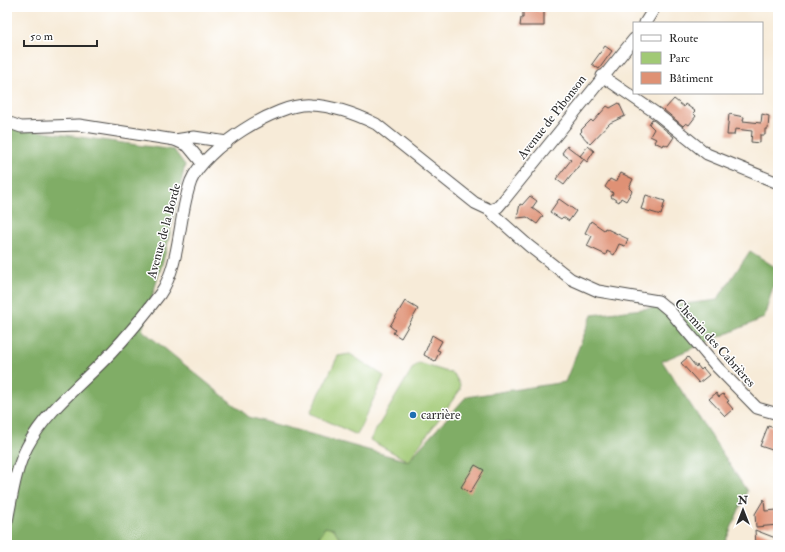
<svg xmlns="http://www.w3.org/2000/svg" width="785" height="552" viewBox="0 0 785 552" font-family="'IM FELL Double Pica',serif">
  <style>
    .green { fill: #a1c975; stroke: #667a50 }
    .forest { fill: #80ad66; stroke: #566c48 }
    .building { fill: #df9174 }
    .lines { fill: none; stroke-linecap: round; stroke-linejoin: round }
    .minor-casing { stroke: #4a4845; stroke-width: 13 }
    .minor { stroke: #fff; stroke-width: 11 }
    .poi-dot { fill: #1f6fb2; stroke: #fff; stroke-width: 1.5 }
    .labels { text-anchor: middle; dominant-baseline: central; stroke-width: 3; stroke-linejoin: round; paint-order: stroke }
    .street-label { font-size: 13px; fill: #2b2b2b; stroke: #fff }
    .poi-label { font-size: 13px; fill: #2b2b2b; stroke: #fff; text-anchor: start }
  </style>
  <rect width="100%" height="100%" fill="#fff"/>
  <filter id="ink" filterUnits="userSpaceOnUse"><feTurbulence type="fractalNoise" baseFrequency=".025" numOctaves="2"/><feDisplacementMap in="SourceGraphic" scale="8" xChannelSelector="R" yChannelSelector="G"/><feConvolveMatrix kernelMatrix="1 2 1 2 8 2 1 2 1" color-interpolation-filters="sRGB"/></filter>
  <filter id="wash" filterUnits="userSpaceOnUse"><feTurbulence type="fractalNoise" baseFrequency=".012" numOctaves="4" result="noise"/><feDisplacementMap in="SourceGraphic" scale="16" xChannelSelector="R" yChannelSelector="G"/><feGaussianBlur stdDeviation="0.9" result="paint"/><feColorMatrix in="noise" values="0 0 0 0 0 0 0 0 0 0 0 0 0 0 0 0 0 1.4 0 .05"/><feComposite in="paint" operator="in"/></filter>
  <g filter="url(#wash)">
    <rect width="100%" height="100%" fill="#f7ebd8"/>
    <g class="green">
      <polygon points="350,354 384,376 357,435 310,413 338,356"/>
      <polygon points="419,363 454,374 460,385 460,390 408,461 370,440 412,369"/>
      <polygon points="325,527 334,529 344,545 314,545"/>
    </g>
    <polygon class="forest" points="7,127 174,150 185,165 166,251 142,330 249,417 408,461 466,397 565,382 592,315 717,300 750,251 778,269 764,318 662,361 747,491 724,545 344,545 334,529 325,527 314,545 7,545"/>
    <g id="blocks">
      <g class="building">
        <polygon points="523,7 538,7 538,11 544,11 544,26 520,26 521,18 523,18"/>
        <polygon points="605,46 612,51 599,69 592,64"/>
        <polygon points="674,99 684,107 685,104 695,111 693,113 696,116 689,125 686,123 683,126 664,110"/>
        <polygon points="619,103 625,116 610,123 590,144 580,133 582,131 581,130 591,120 593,122 607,106 610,108"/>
        <polygon points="729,114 744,117 743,121 761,123 762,114 769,116 768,129 765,129 765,135 760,135 760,143 751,142 752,131 735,129 734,135 727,135"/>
        <polygon points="652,119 674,137 668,146 664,144 663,146 654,142 656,139 650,136 654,129 649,124"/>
        <polygon points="567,146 584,159 564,185 556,179 571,160 562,153"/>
        <polygon points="588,146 594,151 587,162 580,156"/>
        <polygon points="621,173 633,179 629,188 632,191 626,201 621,198 619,202 611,197 613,193 605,187 610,179 616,182"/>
        <polygon points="646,195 665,201 661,215 641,209"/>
        <polygon points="530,196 537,201 532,208 543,216 537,224 527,217 517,218 520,204 522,205"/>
        <polygon points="559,199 576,211 569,221 563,217 561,219 550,212"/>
        <polygon points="591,221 604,230 605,228 628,239 625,246 619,244 614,255 607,251 606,255 587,246 592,236 585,233"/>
        <polygon points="405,301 418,309 401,338 393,333 395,330 390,326"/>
        <polygon points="432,335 442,341 437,350 440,351 435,361 424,355"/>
        <polygon points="688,357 696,367 697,365 701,370 703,368 709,375 699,383 681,363"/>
        <polygon points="716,393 719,397 723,394 729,401 727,402 733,409 725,416 709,399"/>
        <polygon points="768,426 778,429 778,452 760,446"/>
        <polygon points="475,465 484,470 470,493 461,487"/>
        <polygon points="764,499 765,511 778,510 778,525 756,527 755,514"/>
        <polygon points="755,530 778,539 778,545 756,545"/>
      </g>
    </g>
  </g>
  <g filter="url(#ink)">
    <use href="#blocks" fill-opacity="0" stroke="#4a4845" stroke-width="1"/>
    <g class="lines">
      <defs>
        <g id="minor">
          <polyline points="645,23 655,7"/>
          <polyline points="602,76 656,113 707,154 778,183"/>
          <polyline points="7,122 21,127 79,125 175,140 188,146 202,163"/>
          <polyline points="175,140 194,137 227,142"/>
          <polyline points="490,210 495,216 529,246 571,279 598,291 658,301 670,311 717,367 757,408 778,414"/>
          <polyline points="490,210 498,207 504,200 634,39"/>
          <path d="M 7,521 C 12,497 15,470 27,447 C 46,410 83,383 111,353 C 128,335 145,314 160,294 C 181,264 178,216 191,181 C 204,149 277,102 311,105 C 334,106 356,114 376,124 L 475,203 L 490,210"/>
        </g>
      </defs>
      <use href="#minor" class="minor-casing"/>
      <use href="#minor" class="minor"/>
    </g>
  </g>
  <circle class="poi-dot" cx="413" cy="415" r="4"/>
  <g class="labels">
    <g class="street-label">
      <text transform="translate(552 117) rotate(-52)">Avenue de Pibonson</text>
      <text transform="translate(164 231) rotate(-75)">Avenue de la Borde</text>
      <text transform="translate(715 343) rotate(48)">Chemin des Cabrières</text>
    </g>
    <g class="poi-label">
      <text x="421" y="415">carrière</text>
    </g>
  </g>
  <rect width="785" height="552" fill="none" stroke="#fff" stroke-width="24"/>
  <rect x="633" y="22" width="130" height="72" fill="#ffffff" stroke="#aaaaaa"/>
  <rect x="641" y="35" width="20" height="6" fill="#ffffff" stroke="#aaaaaa"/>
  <text x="669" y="42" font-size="12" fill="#2b2b2b">Route</text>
  <rect x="641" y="52" width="20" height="12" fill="#a1c975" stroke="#aaaaaa"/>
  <text x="669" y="62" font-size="12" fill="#2b2b2b">Parc</text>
  <rect x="641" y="72" width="20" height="12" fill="#df9174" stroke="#aaaaaa"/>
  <text x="669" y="82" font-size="12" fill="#2b2b2b">Bâtiment</text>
  <g transform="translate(743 510)" stroke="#ffffff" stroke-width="3" paint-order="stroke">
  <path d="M0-3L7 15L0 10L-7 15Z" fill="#2b2b2b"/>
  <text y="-6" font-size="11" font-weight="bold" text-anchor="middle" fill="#2b2b2b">N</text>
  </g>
  <path d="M24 40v6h73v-6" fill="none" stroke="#2b2b2b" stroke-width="2"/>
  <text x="30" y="40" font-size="12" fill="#2b2b2b" stroke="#ffffff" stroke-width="3" paint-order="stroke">50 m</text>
</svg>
